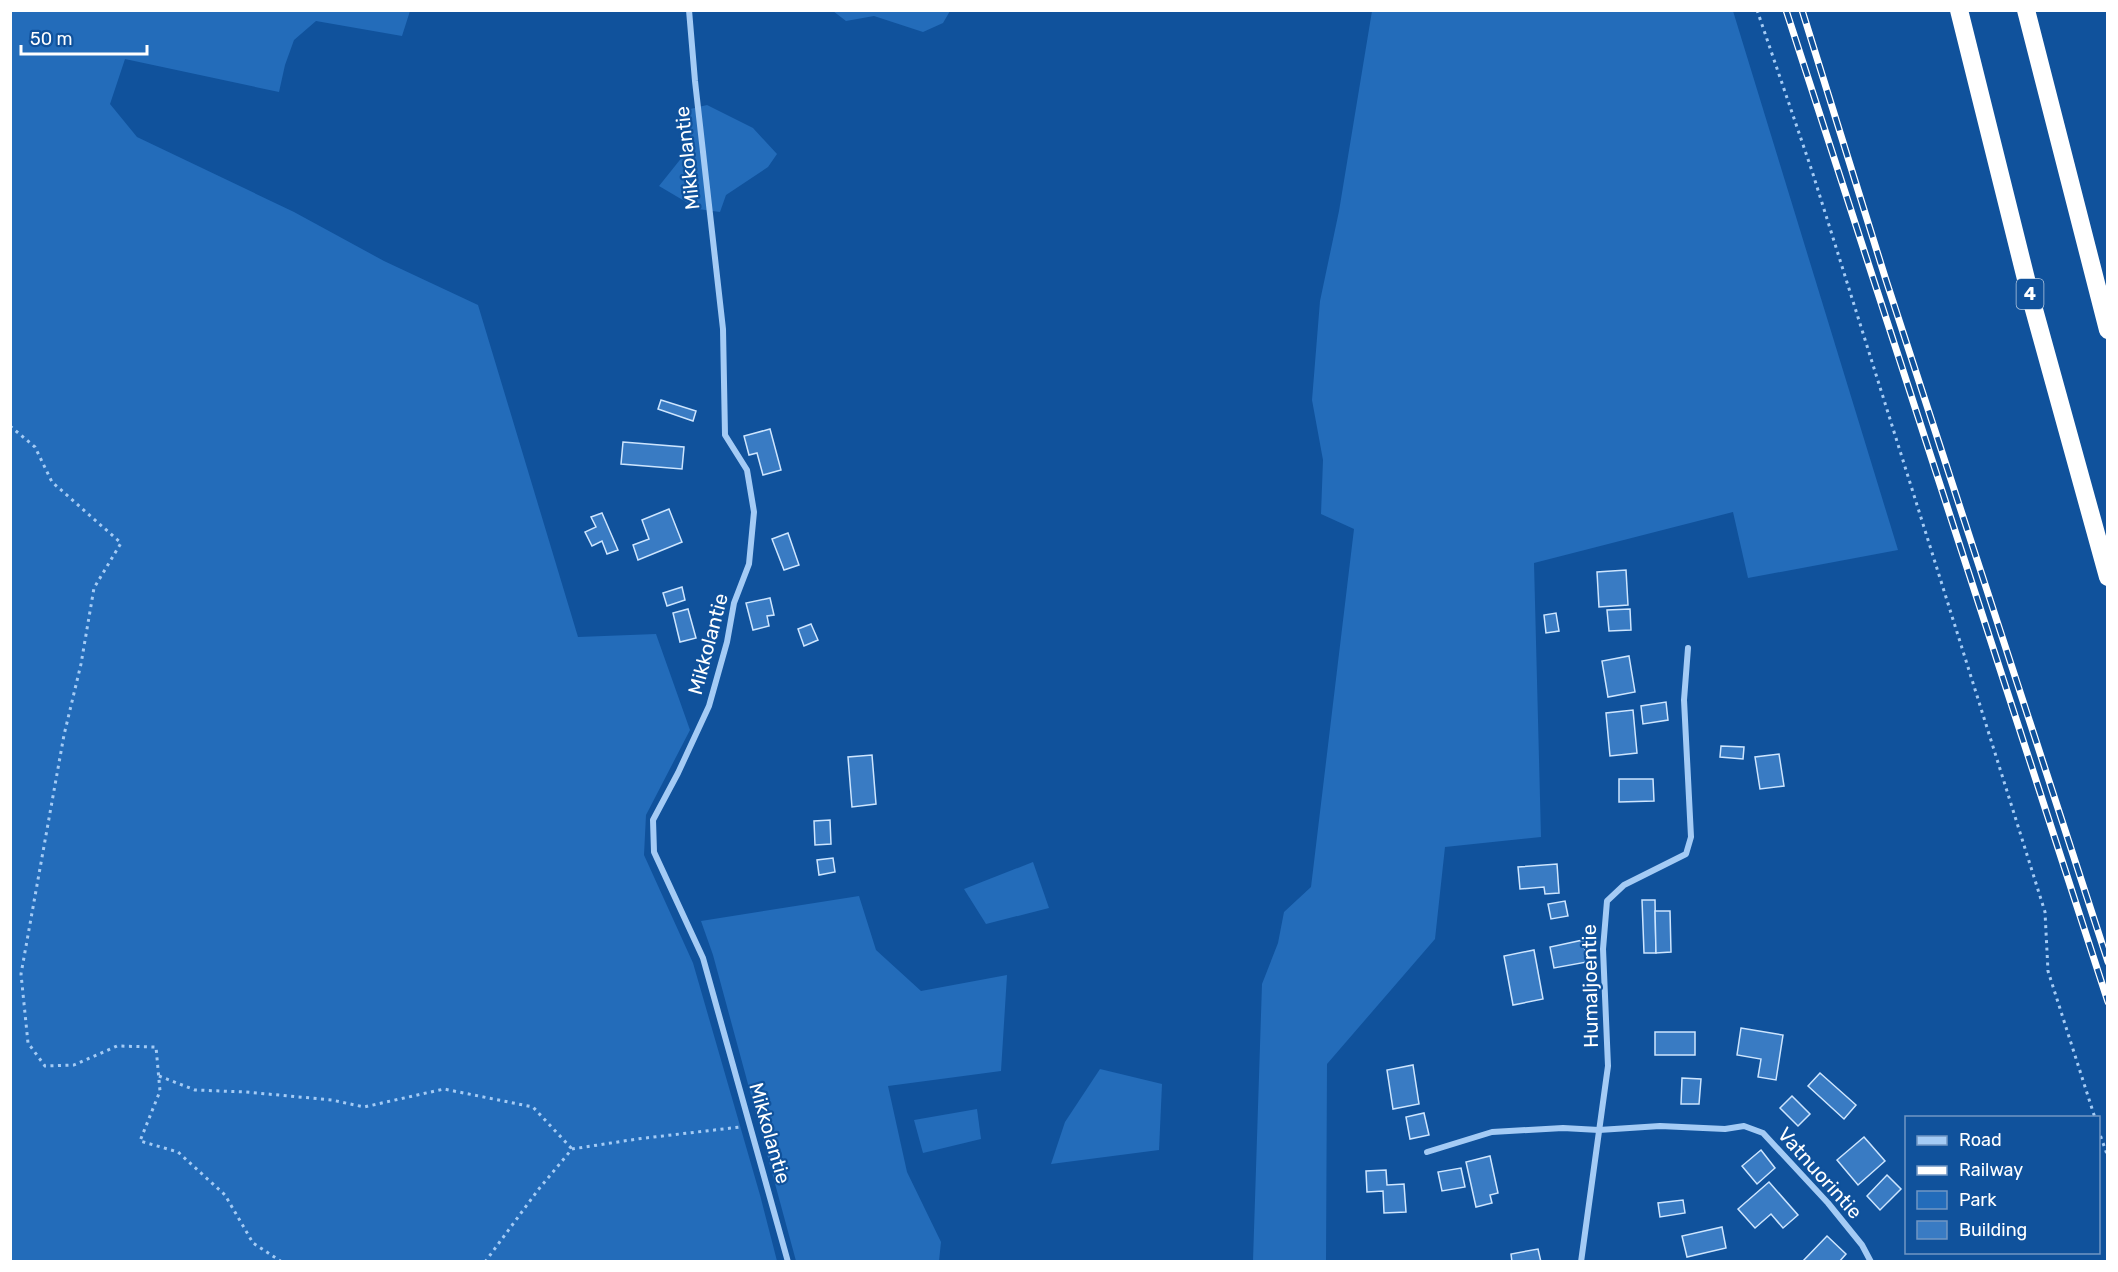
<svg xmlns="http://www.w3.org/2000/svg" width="2118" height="1272" viewBox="0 0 2118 1272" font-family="Rubik,sans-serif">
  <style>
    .green { fill: #236cba }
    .building { fill: #397bc3; stroke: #cde5fe; stroke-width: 1.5 }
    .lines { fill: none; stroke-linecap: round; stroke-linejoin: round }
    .path { stroke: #a4cbf5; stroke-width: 3; stroke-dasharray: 3 4.5; stroke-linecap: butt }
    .minor { stroke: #a4cbf5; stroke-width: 6 }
    .motorway { stroke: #fff; stroke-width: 18 }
    .rail-casing { stroke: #fff; stroke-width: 7 }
    .rail { stroke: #10529c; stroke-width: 4.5; stroke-dasharray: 14; stroke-linecap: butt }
    .labels { text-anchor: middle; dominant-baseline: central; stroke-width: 4.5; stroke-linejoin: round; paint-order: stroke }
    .shield { fill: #10529c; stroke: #b7cbe1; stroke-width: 1.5 }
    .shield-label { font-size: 18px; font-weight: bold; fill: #fff }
    .street-label { font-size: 20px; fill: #fff; stroke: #10529c }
  </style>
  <rect width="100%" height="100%" fill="#10529c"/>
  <g class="green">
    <polygon points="10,11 410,11 402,36 316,21 294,40 285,65 279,92 125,59 110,104 137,137 294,212 384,261 478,305 578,637 656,634 690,730 646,815 644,855 693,963 760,1195 777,1261 11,1261"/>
    <polygon points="833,11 950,10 950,11 943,23 923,32 874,16 846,21"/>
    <polygon points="1372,11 1733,11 1898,550 1748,578 1733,512 1534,563 1541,837 1445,847 1435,939 1327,1064 1326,1261 1253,1261 1262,984 1278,943 1284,912 1311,887 1354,529 1321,514 1323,460 1312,400 1320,301 1339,211"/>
    <polygon points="707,105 753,128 777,154 768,167 726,195 720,212 698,209 659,186 691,146 686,110"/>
    <polygon points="1033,862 1049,908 986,924 964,889"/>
    <polygon points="859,896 876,950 921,991 1007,975 1001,1071 888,1086 907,1172 941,1242 939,1261 796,1261 713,955 701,921"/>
    <polygon points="1100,1069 1162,1084 1159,1150 1051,1164 1065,1122"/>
    <polygon points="977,1109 981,1139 923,1153 914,1120"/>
  </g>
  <g class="building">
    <polygon points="661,400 696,411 693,421 658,409"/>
    <polygon points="770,429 781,470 763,475 757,453 749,455 744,436"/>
    <polygon points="623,442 684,447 682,469 621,464"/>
    <polygon points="669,509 682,542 638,560 633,545 649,539 642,520"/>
    <polygon points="602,513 618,550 607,554 602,541 592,546 585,532 596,527 591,517"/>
    <polygon points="788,533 799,565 784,570 772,539"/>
    <polygon points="1626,570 1628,605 1599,607 1597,572"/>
    <polygon points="682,587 685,600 667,606 663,593"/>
    <polygon points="770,598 774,615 767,616 769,626 753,630 746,603"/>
    <polygon points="688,609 696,638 680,642 673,613"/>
    <polygon points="1630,609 1631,630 1609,631 1607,610"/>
    <polygon points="1556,613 1559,631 1546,633 1544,615"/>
    <polygon points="811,624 818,640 804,646 798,629"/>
    <polygon points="1629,656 1635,692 1608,697 1602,661"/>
    <polygon points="1666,702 1668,720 1643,724 1641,706"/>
    <polygon points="1633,710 1637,753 1610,756 1606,713"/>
    <polygon points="1721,746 1744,747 1743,759 1720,757"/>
    <polygon points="1779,754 1784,786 1760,789 1755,757"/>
    <polygon points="872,755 876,804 852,807 848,757"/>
    <polygon points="1619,779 1653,779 1654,801 1619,802"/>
    <polygon points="830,820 831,844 815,845 814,821"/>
    <polygon points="833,858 835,872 819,875 817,860"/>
    <polygon points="1557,864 1559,893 1545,894 1544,887 1520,889 1518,867"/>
    <polygon points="1642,900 1655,900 1656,953 1644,953"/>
    <polygon points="1565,901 1568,916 1551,919 1548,904"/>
    <polygon points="1655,911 1670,911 1671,952 1656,953"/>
    <polygon points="1583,940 1587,962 1554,968 1550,947"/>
    <polygon points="1534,950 1543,999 1513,1005 1504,956"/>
    <polygon points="1741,1028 1783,1035 1776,1080 1758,1077 1761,1059 1737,1055"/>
    <rect x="1655" y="1032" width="40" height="23"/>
    <polygon points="1413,1065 1419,1104 1393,1109 1387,1070"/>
    <polygon points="1820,1073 1856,1105 1844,1119 1808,1086"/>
    <polygon points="1682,1078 1701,1079 1699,1104 1681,1104"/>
    <polygon points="1792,1096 1810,1114 1798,1126 1780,1108"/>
    <polygon points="1424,1113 1429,1135 1410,1139 1406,1117"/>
    <polygon points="1864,1137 1885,1161 1858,1185 1837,1160"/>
    <polygon points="1761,1150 1775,1168 1757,1184 1742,1166"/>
    <polygon points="1490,1156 1498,1193 1490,1195 1492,1203 1476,1207 1466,1162"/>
    <polygon points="1461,1168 1465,1187 1442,1191 1438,1172"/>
    <polygon points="1386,1170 1387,1185 1404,1184 1406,1212 1384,1213 1383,1191 1367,1192 1366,1171"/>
    <polygon points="1887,1175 1901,1189 1880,1210 1867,1196"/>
    <polygon points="1769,1182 1798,1215 1783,1228 1771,1214 1755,1228 1738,1209"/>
    <polygon points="1683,1200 1685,1213 1660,1217 1658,1203"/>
    <polygon points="1722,1227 1726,1248 1687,1257 1682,1236"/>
    <polygon points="1827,1236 1846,1254 1839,1262 1802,1262"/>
    <polygon points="1538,1249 1541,1262 1512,1262 1511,1254"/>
  </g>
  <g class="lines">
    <g class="path">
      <polyline points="1757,10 1812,171 2045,912 2048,971 2095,1118"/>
      <polyline points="10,426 35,447 52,482 121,543 94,588 81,664 64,735 21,974 28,1043 45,1066 74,1065 117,1046 156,1047 160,1091 140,1141 178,1152 225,1195 253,1243 282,1262"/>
      <polyline points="159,1076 195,1090 246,1092 332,1100 364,1107 444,1089 533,1107 572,1149"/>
      <polyline points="2098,1129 2108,1157"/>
      <polyline points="485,1262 538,1190 572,1149 637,1139 740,1127"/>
    </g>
    <g class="minor">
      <polyline points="689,10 695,81 723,329 725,435 747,470 754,512 749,564 734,603 727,642 709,706 678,773 653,820 654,852 703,958 788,1262"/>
      <polyline points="1427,1152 1492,1132 1563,1128 1599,1130 1660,1126 1725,1129 1744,1126 1763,1133 1828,1203 1862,1245 1871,1262"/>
      <polyline points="1581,1262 1608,1066 1603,949 1607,901 1624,885 1686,854 1691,837 1684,700 1688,648"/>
    </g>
    <g class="motorway">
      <polyline points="1959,10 2030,295 2108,577"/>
      <polyline points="2026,10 2108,330"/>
    </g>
    <defs>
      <g id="rail">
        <polyline points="1786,10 2108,1002"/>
        <polyline points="1802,10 1885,277 2108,962"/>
      </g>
    </defs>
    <use href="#rail" class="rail-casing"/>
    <use href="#rail" class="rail"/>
  </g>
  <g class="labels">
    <rect class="shield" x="2016.5" y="279" width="27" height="30" rx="4.5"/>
    <g class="shield-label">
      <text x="2030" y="294">4</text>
    </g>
    <g class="street-label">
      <text transform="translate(687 158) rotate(-96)">Mikkolantie</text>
      <text transform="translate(708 644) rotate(-75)">Mikkolantie</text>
      <text transform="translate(1590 986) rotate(-91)">Humaljoentie</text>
      <text transform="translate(770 1133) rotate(74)">Mikkolantie</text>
      <text transform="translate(1820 1173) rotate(48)">Vatnuorintie</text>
    </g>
  </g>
  <rect width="2118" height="1272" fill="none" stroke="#ffffff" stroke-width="24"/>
  <rect x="1905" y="1116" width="195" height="138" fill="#10529c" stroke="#7097c4" stroke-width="1.5"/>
  <rect x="1917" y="1136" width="30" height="9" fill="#a4cbf5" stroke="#7097c4" stroke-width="1.5"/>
  <text x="1959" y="1146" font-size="18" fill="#ffffff">Road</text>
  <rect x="1917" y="1166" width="30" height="9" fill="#ffffff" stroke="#7097c4" stroke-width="1.5"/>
  <text x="1959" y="1176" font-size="18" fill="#ffffff">Railway</text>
  <rect x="1917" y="1191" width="30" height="18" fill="#236cba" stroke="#7097c4" stroke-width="1.5"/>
  <text x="1959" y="1206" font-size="18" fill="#ffffff">Park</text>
  <rect x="1917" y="1221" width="30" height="18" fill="#397bc3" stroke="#7097c4" stroke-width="1.5"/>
  <text x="1959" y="1236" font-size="18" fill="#ffffff">Building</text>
  <path d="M21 45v9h126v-9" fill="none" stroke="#ffffff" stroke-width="3"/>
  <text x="30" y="45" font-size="18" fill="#ffffff" stroke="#10529c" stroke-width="4.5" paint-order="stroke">50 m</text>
</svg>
